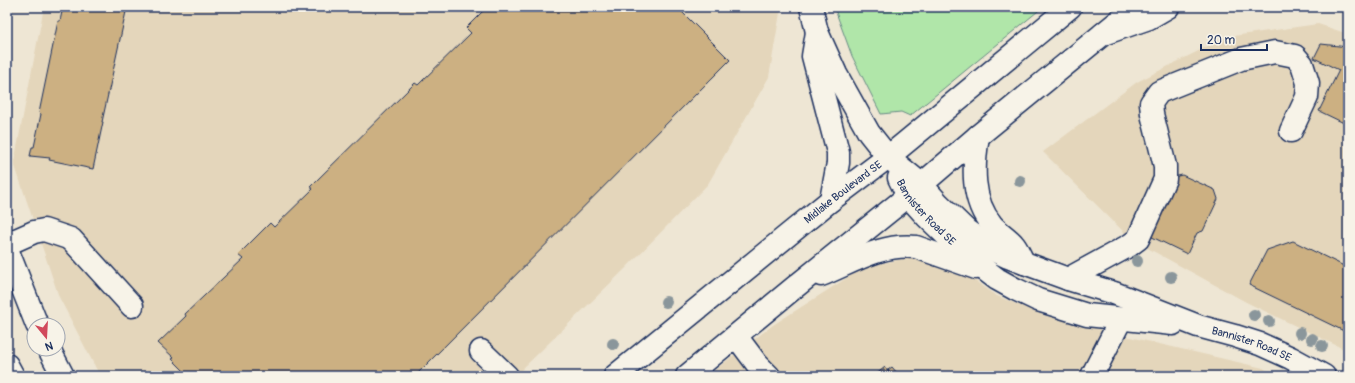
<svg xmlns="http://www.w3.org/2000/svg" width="1355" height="383" viewBox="0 0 1355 383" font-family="Pangolin,sans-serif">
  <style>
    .built { fill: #e4d6bb }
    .green { fill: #b0e6a9; stroke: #668a84 }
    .building { fill: #ccb082; stroke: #1b2f5e }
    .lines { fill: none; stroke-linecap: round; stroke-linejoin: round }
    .minor-casing { stroke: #1b2f5e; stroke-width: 25 }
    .major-casing { stroke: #1b2f5e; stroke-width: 25 }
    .highway-casing { stroke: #1b2f5e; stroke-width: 25 }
    .minor { stroke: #f7f3e8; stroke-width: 22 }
    .major { stroke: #f7f3e8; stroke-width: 22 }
    .highway { stroke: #f7f3e8; stroke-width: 22 }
    .tree { fill: #8a969b }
    .labels { text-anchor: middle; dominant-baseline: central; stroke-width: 4; stroke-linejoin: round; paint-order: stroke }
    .street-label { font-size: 11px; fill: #1b2f5e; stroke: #f7f3e8 }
  </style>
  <rect width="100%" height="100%" fill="#eee6d4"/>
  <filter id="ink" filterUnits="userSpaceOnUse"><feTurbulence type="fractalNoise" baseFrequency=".025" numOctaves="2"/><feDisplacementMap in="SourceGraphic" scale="8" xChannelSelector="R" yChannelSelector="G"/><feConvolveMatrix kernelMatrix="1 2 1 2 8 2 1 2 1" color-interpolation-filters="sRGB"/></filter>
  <g filter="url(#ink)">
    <g class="built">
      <polygon points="44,7 781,7 769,77 708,184 625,269 515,376 100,376 59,297 14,163"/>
      <polygon points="1318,24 1348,34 1348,351 1246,302 1131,239 1043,152 1137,82 1226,37"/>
      <polygon points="913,257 961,271 997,296 1043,315 1138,339 1263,368 1276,376 707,376 773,325 864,267"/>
    </g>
    <polygon class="green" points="834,7 1043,7 910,116 901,112 881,114 852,56"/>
    <g class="building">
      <polygon points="63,7 127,7 102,122 103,122 93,169 49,160 50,158 30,156 32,147 34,147 41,114 39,113 58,21 60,21"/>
      <polygon points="487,7 677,7 730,60 415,376 189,376 172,359 174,358 158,343 186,316 185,314 243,259 238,255 270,223 274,227 313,189 310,187 415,83 418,85 471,33 466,28"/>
      <polygon points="1321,44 1348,47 1348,125 1319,111 1339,70 1314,58"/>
      <polygon points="1182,175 1215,190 1218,199 1203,231 1197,233 1187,254 1150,236 1174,177"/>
      <polygon points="1293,241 1348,268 1348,333 1249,285 1267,250"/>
      <polygon points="885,367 892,376 874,376"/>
      <polygon points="892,367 898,374 896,376 892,376 888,370"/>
    </g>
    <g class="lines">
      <defs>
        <g id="minor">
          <path d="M 978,136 C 973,166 971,200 992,225 C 998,232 1007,237 1013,244 C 1018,249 1020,257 1024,263"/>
          <path id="s1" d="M 888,157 L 921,184 L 939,204 L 966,230 L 993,250 L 1008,257 L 1068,279 L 1114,293 L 1198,326 L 1235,336 L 1260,344 L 1291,358 L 1324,376"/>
          <path id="s2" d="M 899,178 L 908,196 L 926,216 L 950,239 L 975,262 L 997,279 L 1015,289 L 1038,300 L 1087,315 L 1173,324"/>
          <polyline points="7,244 34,232 44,230 71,239 132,306"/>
          <polyline points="7,249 37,325"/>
          <path d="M 821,275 C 851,263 882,243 916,247 L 976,268"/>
          <polyline points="1068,279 1130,245 1138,239 1165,179 1165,166 1152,114 1151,103 1159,92 1241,59 1275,52 1295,56 1302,64 1308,83 1307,97 1291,131"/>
          <polyline points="736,336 757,364 769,376"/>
          <polyline points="49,349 63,376"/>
          <polyline points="481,351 507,376"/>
          <polyline points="7,365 13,376"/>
          <path id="s3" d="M 615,376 L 831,200 L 888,157"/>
          <polyline points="687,376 795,287 908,196"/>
          <polyline points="1092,376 1121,319"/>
        </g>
        <g id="major">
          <polyline points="888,157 1070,7"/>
          <polyline points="908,196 978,136 1136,7"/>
        </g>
        <g id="highway">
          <polyline points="811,7 817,32 836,74 869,133 888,157"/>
          <polyline points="817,32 813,56 838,152 838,163 831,200"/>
          <polyline points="1103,34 1149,18 1168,7"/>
        </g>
      </defs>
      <use href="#minor" class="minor-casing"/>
      <use href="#major" class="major-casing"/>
      <use href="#highway" class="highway-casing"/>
      <use href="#minor" class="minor"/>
      <use href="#major" class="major"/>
      <use href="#highway" class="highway"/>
    </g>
    <g class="tree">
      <circle cx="1020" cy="181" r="6"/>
      <circle cx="1137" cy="261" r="6"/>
      <circle cx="1171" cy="277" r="6"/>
      <circle cx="666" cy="302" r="6"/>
      <circle cx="1254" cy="315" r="6"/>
      <circle cx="1269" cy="321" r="6"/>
      <circle cx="1300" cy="333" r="6"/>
      <circle cx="1312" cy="339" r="6"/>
      <circle cx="613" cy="344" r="6"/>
      <circle cx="1322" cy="346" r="6"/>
    </g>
  </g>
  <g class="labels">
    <g class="street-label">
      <text stroke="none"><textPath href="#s3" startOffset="293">Midlake Boulevard SE</textPath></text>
      <text stroke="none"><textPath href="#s2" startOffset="44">Bannister Road SE</textPath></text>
      <text stroke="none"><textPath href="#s1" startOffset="416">Bannister Road SE</textPath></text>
    </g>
  </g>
  <rect width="1355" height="383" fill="none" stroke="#f7f3e8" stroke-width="24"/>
  <rect x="12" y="12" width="1331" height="359" fill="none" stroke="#1b2f5e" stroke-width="1.5" filter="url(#ink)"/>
  <g transform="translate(46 337) rotate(162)"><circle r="19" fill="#f7f3e8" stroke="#9fa5b1"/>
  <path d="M0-3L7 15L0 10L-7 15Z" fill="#d1495b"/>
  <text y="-6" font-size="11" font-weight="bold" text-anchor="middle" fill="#1b2f5e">N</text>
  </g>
  <path d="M1201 44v6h66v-6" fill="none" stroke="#1b2f5e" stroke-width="2"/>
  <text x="1207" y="44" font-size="12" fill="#1b2f5e" stroke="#f7f3e8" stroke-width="3" paint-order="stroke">20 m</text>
</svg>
